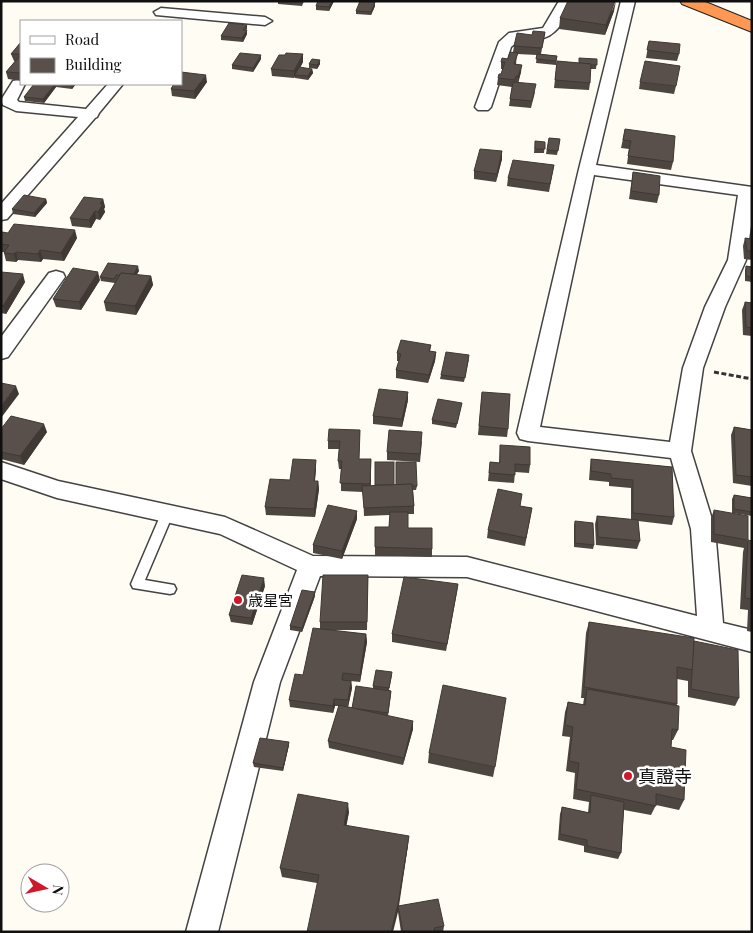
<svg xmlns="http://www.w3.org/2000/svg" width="753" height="933" viewBox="0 0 753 933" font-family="'Playfair Display','Noto Sans JP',serif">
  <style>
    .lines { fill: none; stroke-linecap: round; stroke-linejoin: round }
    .lane-casing { stroke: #434343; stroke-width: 3 }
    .street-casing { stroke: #434343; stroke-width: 3 }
    .highway-casing { stroke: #212121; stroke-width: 2 }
    .path { stroke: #323232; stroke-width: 3; stroke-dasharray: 5 2.5; stroke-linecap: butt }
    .lane { fill: #fff; fill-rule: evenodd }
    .street { fill: #fff; fill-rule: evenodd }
    .highway { fill: #ff9852; fill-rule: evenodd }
    .wall { fill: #4d4540 }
    .shaded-wall { fill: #3f3834 }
    .building { fill: #5a504b; stroke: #3f3834 }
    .poi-dot { fill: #cf192b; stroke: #fff; stroke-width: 2 }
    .labels { text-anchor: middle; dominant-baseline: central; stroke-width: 5; stroke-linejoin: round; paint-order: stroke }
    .poi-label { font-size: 15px; fill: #101010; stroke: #fff; text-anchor: start }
    .near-poi-label { font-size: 18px; fill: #101010; stroke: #fff; text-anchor: start }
  </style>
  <rect width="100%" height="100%" fill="#fffcf4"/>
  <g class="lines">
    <defs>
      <polygon id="lane" points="167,509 171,511 173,514 145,580 174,585 176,589 174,593 170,594 133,588 131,584 161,514 163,511"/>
      <g id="street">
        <path d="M 559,1 L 573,1 C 568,11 563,25 554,32 C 542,44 524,35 511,47 L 491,107 L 488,110 L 478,110 L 475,107 L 499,42 L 509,33 L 543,28 Z"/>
        <path d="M 621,1 L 635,1 L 596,165 L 752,187 L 752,219 L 746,260 L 725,307 L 703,368 L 691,451 L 715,529 L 723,623 L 752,630 L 752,652 L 467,577 L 320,576 L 280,682 L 218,932 L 186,932 L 254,682 L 297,570 L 220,534 L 57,498 L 1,479 L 1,462 L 58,481 L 225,517 L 313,556 L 467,557 L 697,616 L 691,529 L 671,458 L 528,441 L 520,439 L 517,433 L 579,169 ZM 594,175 L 738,195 L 728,260 L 705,307 L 683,368 L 670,442 L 540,427 Z"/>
        <polygon points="161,8 265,17 272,21 265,25 156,15 154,12"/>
        <polygon points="18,80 21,80 21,84 25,84 17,100 19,102 86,109 108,84 123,84 99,113 97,117 95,118 7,219 1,220 1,204 78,117 16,111 3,105 1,100 13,81"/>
        <polygon points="56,271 63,273 65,277 8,357 1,359 1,337 49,273"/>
      </g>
      <polygon id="highway" points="680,1 703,1 752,21 752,32 682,4"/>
    </defs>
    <use href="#lane" class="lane-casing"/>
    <use href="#street" class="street-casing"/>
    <use href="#highway" class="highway-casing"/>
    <polyline class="path" points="714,372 752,379"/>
    <use href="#lane" class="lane"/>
    <use href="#street" class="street"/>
    <use href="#highway" class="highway"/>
  </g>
  <g class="wall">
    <polygon points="278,1 304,1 302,6 278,4"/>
    <polygon points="318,1 334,1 329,11 316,10 316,6"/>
    <polygon points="375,6 371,15 356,14 356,11"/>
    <polygon points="614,11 605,35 559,29 560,18"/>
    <polygon points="247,25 247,29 246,30 247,34 243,42 221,40 221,36"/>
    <polygon points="545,32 541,54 557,56 556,65 536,63 537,55 517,54 516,64 521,72 518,82 535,92 531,108 509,106 512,87 497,85 498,78 501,74 503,69 501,69 501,62 508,59 513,52 514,46 532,35"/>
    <polygon points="649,41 679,54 677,61 646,58"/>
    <polygon points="21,42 21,81 8,79 6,72 15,61 14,61 11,54"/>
    <polygon points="303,54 303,62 300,68 312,69 313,73 308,80 295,78 295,77 294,78 272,76 271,69 285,55"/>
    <polygon points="261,59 253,72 232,69 232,65"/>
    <polygon points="597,59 596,69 590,69 590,83 589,90 554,88 557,61 579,63"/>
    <polygon points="309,64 320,64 317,69 309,68"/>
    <polygon points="207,82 195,99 172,96 171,89 173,84"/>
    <polygon points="640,82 676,86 674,94 639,89"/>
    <polygon points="34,84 76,84 72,89 56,87 44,103 25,101 24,97"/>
    <polygon points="625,129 673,162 671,170 627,164 629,149 621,148"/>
    <polygon points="549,138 560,139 557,155 546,154"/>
    <polygon points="535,141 545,142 544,153 534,153"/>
    <polygon points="502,151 502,159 496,182 474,179 474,171"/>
    <polygon points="554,165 549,192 507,186 508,178"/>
    <polygon points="633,172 659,195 657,203 629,199"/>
    <polygon points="46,199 47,203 35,217 13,214 12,209"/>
    <polygon points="103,199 105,207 104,209 105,212 100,220 96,219 91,228 72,226 70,218"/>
    <polygon points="1,234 77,238 64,261 43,259 41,262 18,260 16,262 6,261 4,253 4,252 1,252"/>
    <polygon points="745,238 752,239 752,260 744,259 743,246"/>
    <polygon points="746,266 752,267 752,282 745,281 745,270"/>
    <polygon points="139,271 136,275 151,276 153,285 136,315 106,311 104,302 115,283 101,281 100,277"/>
    <polygon points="1,272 25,282 6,314 1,313"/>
    <polygon points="100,280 81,310 56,307 53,299"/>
    <polygon points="745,302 752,303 752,336 743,335 742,310"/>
    <polygon points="431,345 430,352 436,352 435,361 428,383 396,378 396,370 399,361 397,361 397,353"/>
    <polygon points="469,359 464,382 440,379 441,375"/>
    <polygon points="482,392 508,429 507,437 478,435"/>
    <polygon points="408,400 402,427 373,424 373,416"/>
    <polygon points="462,403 456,428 432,424 432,420"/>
    <polygon points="734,427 752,430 752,486 733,483 731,435"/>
    <polygon points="1,429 47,432 24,465 1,459"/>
    <polygon points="360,430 359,459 371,459 371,486 394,485 417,486 416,490 413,490 414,506 414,514 408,514 408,528 432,549 432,557 375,555 375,547 389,527 390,515 364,516 363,492 341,491 341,469 339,469 338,461 339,449 328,449 328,441"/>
    <polygon points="422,441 420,462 387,460 387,452"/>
    <polygon points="500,445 530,465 529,473 515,472 514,483 488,481 490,462 499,463"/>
    <polygon points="591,459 672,467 674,517 672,525 638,521 640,541 637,549 596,545 595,524 597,516 631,520 631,488 609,486 609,482 589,480 590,467"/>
    <polygon points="316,468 315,481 318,481 319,489 315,517 266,515 265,507 290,480"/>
    <polygon points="734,495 752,498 752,516 732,513 732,499"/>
    <polygon points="520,506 532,508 525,546 487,538 488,530"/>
    <polygon points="714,510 748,541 752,541 752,632 747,631 748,610 740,609 743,552 744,548 711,542 711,518"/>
    <polygon points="357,519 342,559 313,553 313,545"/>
    <polygon points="575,521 594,545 593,549 574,547 574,525"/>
    <polygon points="368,575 367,630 326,630 366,634 367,642 360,682 350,681 351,681 352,688 348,707 352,708 373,689 373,686 392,675 389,690 391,691 391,694 388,716 413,729 403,765 329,748 328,741 339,706 335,706 333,713 290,707 289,700 303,675 320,629 320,622"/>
    <polygon points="458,584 446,651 392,642 392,634"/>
    <polygon points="265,586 252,625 231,622 229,615"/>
    <polygon points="315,596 302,632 290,630 290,626"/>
    <polygon points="589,622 694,641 739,698 735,706 688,697 688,680 688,681 677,679 677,704 676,706 678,730 673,740 672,740 671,747 684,800 679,810 656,805 651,815 624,810 621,853 618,859 584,852 584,846 558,840 560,814 562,807 588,813 589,802 573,799 575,773 566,771 570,737 562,736 565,712 568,702 583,705 584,698 581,698 586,633"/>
    <polygon points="289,742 289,745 283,771 254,767 253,763"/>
    <polygon points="429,753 495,767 493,777 428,763"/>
    <polygon points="349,812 346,825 408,845 399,906 444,926 443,932 401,932 398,912 317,883 282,877 280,868"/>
  </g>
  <g class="shaded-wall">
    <polygon points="332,1 334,1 329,11 329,7"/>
    <polygon points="616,1 614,11 605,35 606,25"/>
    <polygon points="375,2 375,6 371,15 371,12"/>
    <polygon points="247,30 247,34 243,42 242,38"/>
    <polygon points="303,54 303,62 296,75 295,75 294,78 294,71"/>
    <polygon points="261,55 261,59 253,72 253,68"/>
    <polygon points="320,60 320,64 317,69 317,65"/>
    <polygon points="522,65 521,72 518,84 518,76"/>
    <polygon points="312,69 313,73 308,80 308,76"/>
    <polygon points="206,75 207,82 195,99 194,91"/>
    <polygon points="55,84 56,87 44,103 43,99"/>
    <polygon points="72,84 76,84 72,89 71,85"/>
    <polygon points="502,151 502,159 496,182 497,174"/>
    <polygon points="46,199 47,203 35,217 34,213"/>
    <polygon points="103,199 105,207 104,209 105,212 100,220 98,212 100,204"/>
    <polygon points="95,211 96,219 91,228 89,220"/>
    <polygon points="75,230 77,238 64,261 61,253"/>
    <polygon points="40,250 43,259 41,262 38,254"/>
    <polygon points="16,252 18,260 16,262 14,254"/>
    <polygon points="138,266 139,271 134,279 133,274"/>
    <polygon points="98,272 100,280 81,310 79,302"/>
    <polygon points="23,274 25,282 6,314 3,306"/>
    <polygon points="151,276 153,285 136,315 135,306"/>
    <polygon points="436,352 435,361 428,383 429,375"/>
    <polygon points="16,386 19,394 1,418 1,406"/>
    <polygon points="408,392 408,400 402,427 402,419"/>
    <polygon points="44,424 47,432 24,465 20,456"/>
    <polygon points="316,460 316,468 314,489 314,481"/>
    <polygon points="318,481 319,489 315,517 314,509"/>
    <polygon points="357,511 357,519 342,559 342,551"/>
    <polygon points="264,578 265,586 252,625 251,618"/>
    <polygon points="458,584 457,592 446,651 447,644"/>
    <polygon points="315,592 315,596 302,632 302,628"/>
    <polygon points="366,634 367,642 360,682 360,675"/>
    <polygon points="351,681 352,688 348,707 348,700"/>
    <polygon points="334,699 335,706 333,713 333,706"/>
    <polygon points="413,721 413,729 403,765 404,758"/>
    <polygon points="289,742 289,745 283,771 283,768"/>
    <polygon points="348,803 349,812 345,834 344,825"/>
    <polygon points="409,836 408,845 398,908 398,906 398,912 393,932 391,932"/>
  </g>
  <g class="building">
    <polygon points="318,1 332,1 329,7 316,6"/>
    <polygon points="360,1 375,2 371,12 356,11"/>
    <polygon points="568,1 615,1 606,25 560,18"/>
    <polygon points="229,23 247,25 243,30 247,30 242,38 221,36"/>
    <polygon points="533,31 545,32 542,48 514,46 517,33 532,35"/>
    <polygon points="649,41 680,44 679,54 647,50"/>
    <polygon points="21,42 21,54 11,54"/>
    <polygon points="510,52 518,53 514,64 522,65 518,76 516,76 515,80 498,78 499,74 501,74 505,62 501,62 502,58 508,59"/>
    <polygon points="240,53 261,55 253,68 232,65"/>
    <polygon points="286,53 303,54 294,71 271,69 279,55 285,55"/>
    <polygon points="537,54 557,56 556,61 536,59"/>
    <polygon points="19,57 21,57 21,73 6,72"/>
    <polygon points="579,58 597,59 597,65 591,65 591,64 579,63"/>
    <polygon points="312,59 320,60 317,65 309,64"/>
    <polygon points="557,61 591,64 590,83 555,80"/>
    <polygon points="645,61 680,66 676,86 640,82"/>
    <polygon points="299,67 312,69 308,76 295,75"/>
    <polygon points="181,72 206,75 194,91 171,89 174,84 181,84"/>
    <polygon points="513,82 536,84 532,101 510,99"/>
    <polygon points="34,84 55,84 43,99 24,97"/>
    <polygon points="625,129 675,136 673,162 628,156 631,141 623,140"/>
    <polygon points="549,138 560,139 558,151 547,150"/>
    <polygon points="535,141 545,142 545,149 535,149"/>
    <polygon points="480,149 502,151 497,174 474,171"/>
    <polygon points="513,160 554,165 550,184 508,178"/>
    <polygon points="633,172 660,176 659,195 631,191"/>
    <polygon points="24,195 46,199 34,213 12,209"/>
    <polygon points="84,197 103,199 100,204 103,204 98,212 95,211 89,220 70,218"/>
    <polygon points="14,224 75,230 61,253 40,250 38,254 16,252 14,254 4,253 9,245 1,244 1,234 2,232 8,233"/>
    <polygon points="745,238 752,239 752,251 747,251"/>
    <polygon points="108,263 138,266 134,274 121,273 119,275 116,275 114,279 100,277"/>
    <polygon points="746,266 752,267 752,277 746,276"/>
    <polygon points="73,268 98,272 79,302 53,299"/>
    <polygon points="1,272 23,274 3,306 1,306"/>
    <polygon points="121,273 151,276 135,306 104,302"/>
    <polygon points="745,302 752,303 752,328 746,327"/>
    <polygon points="401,340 431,345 429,351 436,352 429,375 396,370 401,354 397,353"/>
    <polygon points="446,352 469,355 465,378 441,375"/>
    <polygon points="1,383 16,386 1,406"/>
    <polygon points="379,389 408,392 402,419 373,416"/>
    <polygon points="482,392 510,394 508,429 479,426"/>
    <polygon points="438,399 462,403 457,424 432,420"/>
    <polygon points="11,416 44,424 20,456 1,452 1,429"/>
    <polygon points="734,427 752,430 752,477 736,475"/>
    <polygon points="329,429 360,430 359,459 371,459 370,484 340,483 342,461 338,461 340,441 328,441"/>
    <polygon points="389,430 422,432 420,454 387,452"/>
    <polygon points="500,445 530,447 530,465 515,464 515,475 489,473 490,462 500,463"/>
    <polygon points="293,459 316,460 314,481 318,481 314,509 265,507 270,479 290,480"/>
    <polygon points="591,459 672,467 674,517 633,513 633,480 611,478 611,474 591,471"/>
    <rect x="375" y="462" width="19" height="23"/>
    <polygon points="396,462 416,462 417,486 412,486 412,484 396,485"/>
    <polygon points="412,484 414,506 364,508 362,486"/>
    <polygon points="498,489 522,494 520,506 532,508 526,538 488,530"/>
    <polygon points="734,495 752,498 752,512 734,509"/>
    <polygon points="328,505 357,511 342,551 313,545"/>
    <polygon points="714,510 748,516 748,540 714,534"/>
    <polygon points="390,512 408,512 408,528 432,528 432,549 375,547 375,527 389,527"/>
    <polygon points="597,516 638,520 640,541 598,537"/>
    <polygon points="575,521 593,523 594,545 575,543"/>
    <polygon points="748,540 752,541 752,599 745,598"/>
    <polygon points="242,575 264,578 251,618 229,615"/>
    <polygon points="323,575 368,575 367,622 320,622"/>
    <polygon points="404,577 458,584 447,644 392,634"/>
    <polygon points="302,590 315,592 302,628 290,626"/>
    <polygon points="589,622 694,638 693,670 677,667 677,704 584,687"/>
    <polygon points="313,628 366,634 360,675 343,673 342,680 351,681 348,700 334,699 333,706 289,700 295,674 303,675"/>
    <polygon points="694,641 738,650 739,698 691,689"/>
    <polygon points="376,670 392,672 389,688 373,686"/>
    <polygon points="443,685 506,698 495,767 429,753"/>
    <polygon points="356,686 391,691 388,713 352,708"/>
    <polygon points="587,689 679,706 678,730 672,729 671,747 686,750 684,800 656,794 656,806 576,789 579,763 569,761 573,727 565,725 568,702 585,705"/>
    <polygon points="339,705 413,721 404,758 328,741"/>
    <polygon points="260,738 289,742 283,768 253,763"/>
    <polygon points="298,794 348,803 344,825 409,836 398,904 391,932 307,932 319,875 280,868"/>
    <polygon points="591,795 624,802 621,853 587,846 587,840 560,834 562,807 590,813"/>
    <polygon points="438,899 444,926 434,928 435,932 403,932 398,906"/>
  </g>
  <g class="poi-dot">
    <circle cx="238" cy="600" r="5"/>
    <circle cx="628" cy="776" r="5"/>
  </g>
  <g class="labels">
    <g class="poi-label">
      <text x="248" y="600">歳星宮</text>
    </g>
    <g class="near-poi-label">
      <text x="638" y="776">真證寺</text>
    </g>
  </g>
  <rect width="753" height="933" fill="none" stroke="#101010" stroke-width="5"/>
  <rect x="20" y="20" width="162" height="65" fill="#ffffff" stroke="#9f9f9f"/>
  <rect x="30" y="36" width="25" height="8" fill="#ffffff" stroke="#9f9f9f"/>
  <text x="65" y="45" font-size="15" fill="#101010">Road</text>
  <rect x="30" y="58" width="25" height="15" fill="#5a504b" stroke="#9f9f9f"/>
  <text x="65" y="70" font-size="15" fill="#101010">Building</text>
  <g transform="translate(45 888) rotate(99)"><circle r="24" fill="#ffffff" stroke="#9f9f9f"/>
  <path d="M0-4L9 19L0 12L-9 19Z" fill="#cf192b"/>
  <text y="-8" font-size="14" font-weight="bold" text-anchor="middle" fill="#101010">N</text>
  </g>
</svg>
